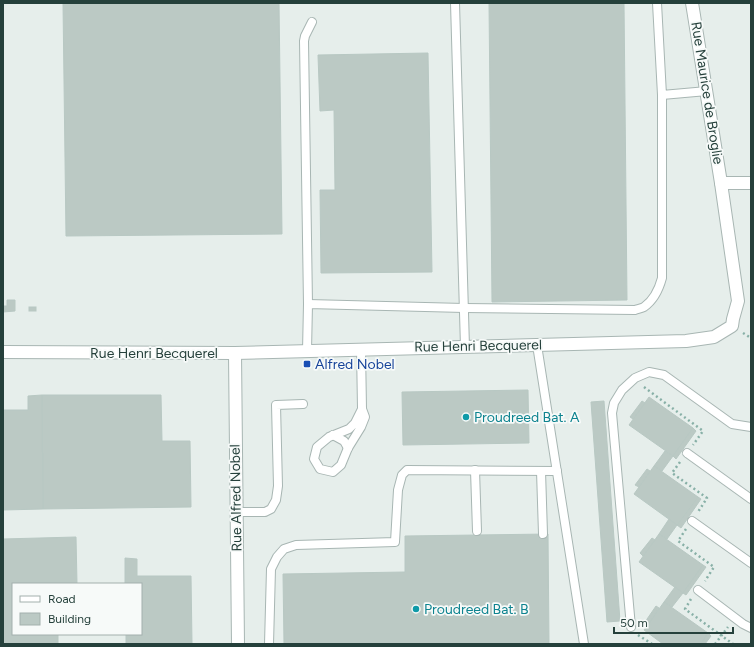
<svg xmlns="http://www.w3.org/2000/svg" width="754" height="647" viewBox="0 0 754 647" font-family="Figtree,sans-serif">
  <style>
    .building { fill: #bbc9c4; stroke: #b8c8c3 }
    .lines { fill: none; stroke-linecap: round; stroke-linejoin: round }
    .service-casing { stroke: #a8b6b3; stroke-width: 10 }
    .minor-casing { stroke: #a8b6b3; stroke-width: 14 }
    .path { stroke: #88b0a7; stroke-width: 2.5; stroke-dasharray: 2 3; stroke-linecap: butt }
    .service { stroke: #fff; stroke-width: 8 }
    .minor { stroke: #fff; stroke-width: 12 }
    .transit-dot { fill: #1a4fb4; stroke: #f7faf9; stroke-width: 1.5 }
    .culture-dot { fill: #0f9aa8; stroke: #f7faf9; stroke-width: 1.5 }
    .labels { text-anchor: middle; dominant-baseline: central; stroke-width: 3.5; stroke-linejoin: round; paint-order: stroke }
    .street-label { font-size: 14px; fill: #25403b; stroke: #f7faf9 }
    .transit-label { font-size: 14px; fill: #164399; stroke: #f7faf9; text-anchor: start }
    .culture-label { font-size: 14px; fill: #0d838f; stroke: #f7faf9; text-anchor: start }
  </style>
  <rect width="100%" height="100%" fill="#e6eeeb"/>
  <g class="building">
    <polygon points="63,3 279,3 282,234 66,236"/>
    <polygon points="489,3 624,3 627,300 492,302"/>
    <polygon points="428,53 432,272 321,273 320,190 335,190 334,110 320,111 318,55"/>
    <polygon points="7,300 15,300 15,311 3,312 3,306 7,306"/>
    <rect x="29" y="307" width="7" height="4"/>
    <polygon points="528,390 529,443 403,445 402,392"/>
    <polygon points="42,395 161,395 162,441 190,441 191,507 43,509"/>
    <polygon points="42,395 43,509 3,510 3,410 28,410 28,396"/>
    <polygon points="649,397 693,428 673,456 629,425"/>
    <polygon points="604,401 620,621 607,622 591,402"/>
    <polygon points="642,401 645,403 633,419 630,417"/>
    <polygon points="693,428 696,431 676,459 673,456"/>
    <polygon points="665,451 673,456 662,471 654,466"/>
    <polygon points="654,466 698,497 677,525 634,494"/>
    <polygon points="647,469 650,471 639,487 635,485"/>
    <polygon points="698,497 701,499 681,528 677,525"/>
    <polygon points="669,519 677,525 667,539 659,534"/>
    <polygon points="548,534 549,644 284,644 283,574 405,572 405,536"/>
    <polygon points="659,534 703,565 683,593 639,562"/>
    <polygon points="76,537 77,584 13,584 13,634 58,634 58,644 3,644 3,539"/>
    <polygon points="652,538 655,540 643,556 640,553"/>
    <polygon points="125,558 137,559 137,576 191,576 192,644 126,644 126,634 141,634 141,584 125,584"/>
    <polygon points="703,565 706,567 686,595 683,593"/>
    <polygon points="675,587 683,593 672,607 664,602"/>
    <polygon points="664,602 708,633 701,644 663,644 644,630"/>
    <polygon points="656,606 659,608 648,625 645,622"/>
    <polygon points="708,633 711,636 705,644 701,644"/>
  </g>
  <g class="lines">
    <defs>
      <g id="service">
        <polyline points="455,3 465,347"/>
        <polyline points="657,3 662,95 707,91"/>
        <polyline points="308,304 304,41 305,36 312,22"/>
        <polyline points="537,345 584,644"/>
        <polyline points="361,349 362,409 365,417 361,427 348,448 341,465 333,472 320,469 314,459 317,447 329,437 349,429 355,423 362,409"/>
        <path d="M 307,351 L 308,304 L 464,308 L 635,310 C 638,309 642,308 644,307 C 654,300 659,289 662,278 L 662,95"/>
        <polyline points="333,435 344,441 348,448"/>
        <polyline points="687,453 751,499"/>
        <polyline points="475,470 477,531"/>
        <polyline points="541,471 543,534"/>
        <polyline points="237,512 265,512 271,509 276,500 278,486 276,405 303,404"/>
        <polyline points="692,521 751,563"/>
        <polyline points="698,590 743,624 751,628"/>
        <polyline points="631,627 612,413 614,403 622,390 635,378 649,372 664,375 732,424 751,427"/>
        <polyline points="269,644 271,569 277,557 284,549 296,545 395,542 398,490 402,475 407,470 557,471"/>
      </g>
      <g id="minor">
        <polyline points="721,183 751,183"/>
        <polyline points="3,352 235,353 686,341 714,337 732,326 733,319 738,301 721,183 692,3"/>
        <polyline points="235,353 238,644"/>
      </g>
    </defs>
    <use href="#service" class="service-casing"/>
    <use href="#minor" class="minor-casing"/>
    <g class="path">
      <polyline points="743,333 751,338"/>
      <polyline points="644,387 703,431 693,445"/>
      <polyline points="680,462 672,473 707,498 698,512"/>
      <polyline points="686,529 678,541 714,567 705,581"/>
      <polyline points="691,599 685,609 733,644"/>
      <polyline points="638,635 652,644"/>
      <polyline points="715,644 728,627"/>
    </g>
    <use href="#service" class="service"/>
    <use href="#minor" class="minor"/>
  </g>
  <rect class="transit-dot" x="303" y="360" width="8" height="8" rx="2"/>
  <g class="culture-dot">
    <circle cx="466" cy="417" r="4"/>
    <circle cx="416" cy="609" r="4"/>
  </g>
  <g class="labels">
    <g class="street-label">
      <text transform="translate(707 93) rotate(81)">Rue Maurice de Broglie</text>
      <text transform="translate(478 346) rotate(-1)">Rue Henri Becquerel</text>
      <text x="154" y="353">Rue Henri Becquerel</text>
      <text transform="translate(236 498) rotate(-91)">Rue Alfred Nobel</text>
    </g>
    <g class="transit-label">
      <text x="315" y="364">Alfred Nobel</text>
    </g>
    <g class="culture-label">
      <text x="474" y="417">Proudreed Bat. A</text>
      <text x="424" y="609">Proudreed Bat. B</text>
    </g>
  </g>
  <rect width="754" height="647" fill="none" stroke="#25403b" stroke-width="8"/>
  <rect x="12" y="583" width="130" height="52" fill="#f7faf9" stroke="#a3b0ad"/>
  <rect x="20" y="596" width="20" height="6" fill="#ffffff" stroke="#a3b0ad"/>
  <text x="48" y="603" font-size="12" fill="#25403b">Road</text>
  <rect x="20" y="613" width="20" height="12" fill="#bbc9c4" stroke="#a3b0ad"/>
  <text x="48" y="623" font-size="12" fill="#25403b">Building</text>
  <path d="M614 627v6h119v-6" fill="none" stroke="#25403b" stroke-width="2"/>
  <text x="620" y="627" font-size="12" fill="#25403b" stroke="#f7faf9" stroke-width="3" paint-order="stroke">50 m</text>
</svg>
